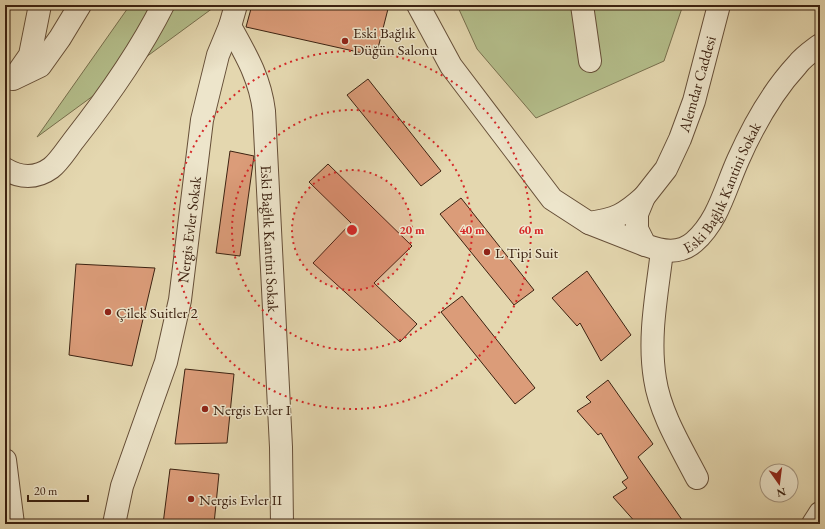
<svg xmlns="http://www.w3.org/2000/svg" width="825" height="529" viewBox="0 0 825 529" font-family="'EB Garamond',serif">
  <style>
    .green { fill: #b4be8b; stroke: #78704e }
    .building { fill: #db9c79; stroke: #3c2211 }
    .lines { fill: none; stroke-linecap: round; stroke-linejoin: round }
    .minor-casing { stroke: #664f38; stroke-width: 24 }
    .tertiary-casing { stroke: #664f38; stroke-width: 24 }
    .minor { stroke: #ede5cb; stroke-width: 22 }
    .tertiary { stroke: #ede5cb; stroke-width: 22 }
    .ring { fill: none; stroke: #d62828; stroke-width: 2; stroke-dasharray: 2 4 }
    .poi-dot { fill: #8f2418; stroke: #ede5cb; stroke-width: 1.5 }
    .labels { text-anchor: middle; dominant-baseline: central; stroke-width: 3; stroke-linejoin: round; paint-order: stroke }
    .poi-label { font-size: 15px; fill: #3c2211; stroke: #ede5cb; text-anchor: start }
    .street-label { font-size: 15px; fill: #3c2211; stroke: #ede5cb }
    .centre { fill: #d62828; stroke: #ede5cb; stroke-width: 2 }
    .ring-label { font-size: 12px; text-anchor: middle; font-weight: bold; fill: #d62828; stroke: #ede5cb; stroke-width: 3; stroke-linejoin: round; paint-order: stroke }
  </style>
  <rect width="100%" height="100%" fill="#e4d7af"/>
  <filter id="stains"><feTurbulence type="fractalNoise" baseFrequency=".005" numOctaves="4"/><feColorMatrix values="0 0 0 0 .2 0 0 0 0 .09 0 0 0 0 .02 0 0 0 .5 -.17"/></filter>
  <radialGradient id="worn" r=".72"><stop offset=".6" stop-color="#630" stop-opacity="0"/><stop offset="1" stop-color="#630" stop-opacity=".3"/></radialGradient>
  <g class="green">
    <polygon points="130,5 217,5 37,137"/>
    <polygon points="457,5 683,5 664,61 536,118 477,49"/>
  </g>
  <g class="building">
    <polygon points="252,5 389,5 376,56 246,27"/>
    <polygon points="368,79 441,171 421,186 347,95"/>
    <polygon points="230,151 254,156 240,256 216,253"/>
    <polygon points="328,164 412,246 374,283 417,324 400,342 313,263 351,223 309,182"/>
    <polygon points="461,198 534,290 514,305 440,214"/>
    <polygon points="76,264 155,268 132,366 69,355"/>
    <polygon points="587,271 631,335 601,361 580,323 577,326 552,298"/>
    <polygon points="462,296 535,388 515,404 441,312"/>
    <polygon points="185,369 234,374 227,443 175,444"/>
    <polygon points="608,380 653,444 638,457 685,524 637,524 613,497 627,488 622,482 628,478 601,433 598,435 577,411 591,402 586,397"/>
    <polygon points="170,469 219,474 214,524 163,524"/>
  </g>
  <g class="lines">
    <defs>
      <g id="minor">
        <path d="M 418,5 L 451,66 L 552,199 L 589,223 C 616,219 624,215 644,197"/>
        <polyline points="582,5 590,61"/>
        <polyline points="14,78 30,55 40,5"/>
        <polyline points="13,79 40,66 60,38 80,5"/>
        <path d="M 5,169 C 20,178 36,179 51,168 C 59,162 67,149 74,140 C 107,98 139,53 163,5"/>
        <polyline points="589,223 645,245"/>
        <path d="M 662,251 C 657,294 648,337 655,379 C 660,413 681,447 697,478"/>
        <polyline points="5,460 13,524"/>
        <path id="s1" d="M 114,524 L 122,486 L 166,362 L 180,300 L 202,120 L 218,55 L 230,26 L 236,5"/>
        <polyline points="813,524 820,513"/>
      </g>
      <g id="tertiary">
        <path id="s2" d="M 719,5 L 694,101 L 680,139 L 666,169 L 644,197 L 637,214 L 637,229 L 645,245 C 662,251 679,255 694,242 C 718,221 725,189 738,160 C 753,126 772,92 797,65 C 803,57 812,51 820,45"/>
        <path id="s3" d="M 230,26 C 246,55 260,78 264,111 L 281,447 L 282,524"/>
      </g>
    </defs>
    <use href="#minor" class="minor-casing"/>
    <use href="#tertiary" class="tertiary-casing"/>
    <use href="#minor" class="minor"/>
    <use href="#tertiary" class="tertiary"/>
  </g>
  <circle cx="352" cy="230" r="60" fill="#d62828" fill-opacity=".12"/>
  <g class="ring">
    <circle cx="352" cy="230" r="60"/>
    <circle cx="352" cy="230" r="120"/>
    <circle cx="352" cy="230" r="179"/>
  </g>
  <g class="poi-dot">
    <circle cx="345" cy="41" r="4"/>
    <circle cx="487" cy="252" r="4"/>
    <circle cx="108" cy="312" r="4"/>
    <circle cx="205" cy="409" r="4"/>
    <circle cx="191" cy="499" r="4"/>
  </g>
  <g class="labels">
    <g class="poi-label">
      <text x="353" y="32">Eski Bağlık<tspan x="353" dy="17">Düğün Salonu</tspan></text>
      <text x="495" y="252">L Tipi Suit</text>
      <text x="116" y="312">Çilek Suitler 2</text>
      <text x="213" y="409">Nergis Evler I</text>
      <text x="199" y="499">Nergis Evler II</text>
    </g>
    <g class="street-label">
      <text transform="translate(697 84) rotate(-74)">Alemdar Caddesi</text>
      <text stroke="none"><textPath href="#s2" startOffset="373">Eski Bağlık Kantini Sokak</textPath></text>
      <text stroke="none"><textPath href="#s1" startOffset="305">Nergis Evler Sokak</textPath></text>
      <text stroke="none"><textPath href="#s3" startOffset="220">Eski Bağlık Kantini Sokak</textPath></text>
    </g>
  </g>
  <circle cx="352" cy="230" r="6" class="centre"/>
  <g class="ring-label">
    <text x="412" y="234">20 m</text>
    <text x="472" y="234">40 m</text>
    <text x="531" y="234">60 m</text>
  </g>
  <rect width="825" height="529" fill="none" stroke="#e4d7af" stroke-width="20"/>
  <rect x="6" y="6" width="813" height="517" fill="none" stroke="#3c2211" stroke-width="2"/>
  <rect x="10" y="10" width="805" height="509" fill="none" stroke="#3c2211"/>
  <g transform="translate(779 483) rotate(166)"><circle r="19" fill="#ede5cb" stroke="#a69781"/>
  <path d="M0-3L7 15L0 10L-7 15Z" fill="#8f2418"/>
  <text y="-6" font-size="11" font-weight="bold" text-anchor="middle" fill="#3c2211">N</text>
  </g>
  <path d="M28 495v6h60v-6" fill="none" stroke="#3c2211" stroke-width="2"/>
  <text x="34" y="495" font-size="12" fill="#3c2211" stroke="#ede5cb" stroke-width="3" paint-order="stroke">20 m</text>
  <rect width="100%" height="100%" filter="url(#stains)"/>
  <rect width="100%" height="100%" fill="url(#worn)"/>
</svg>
